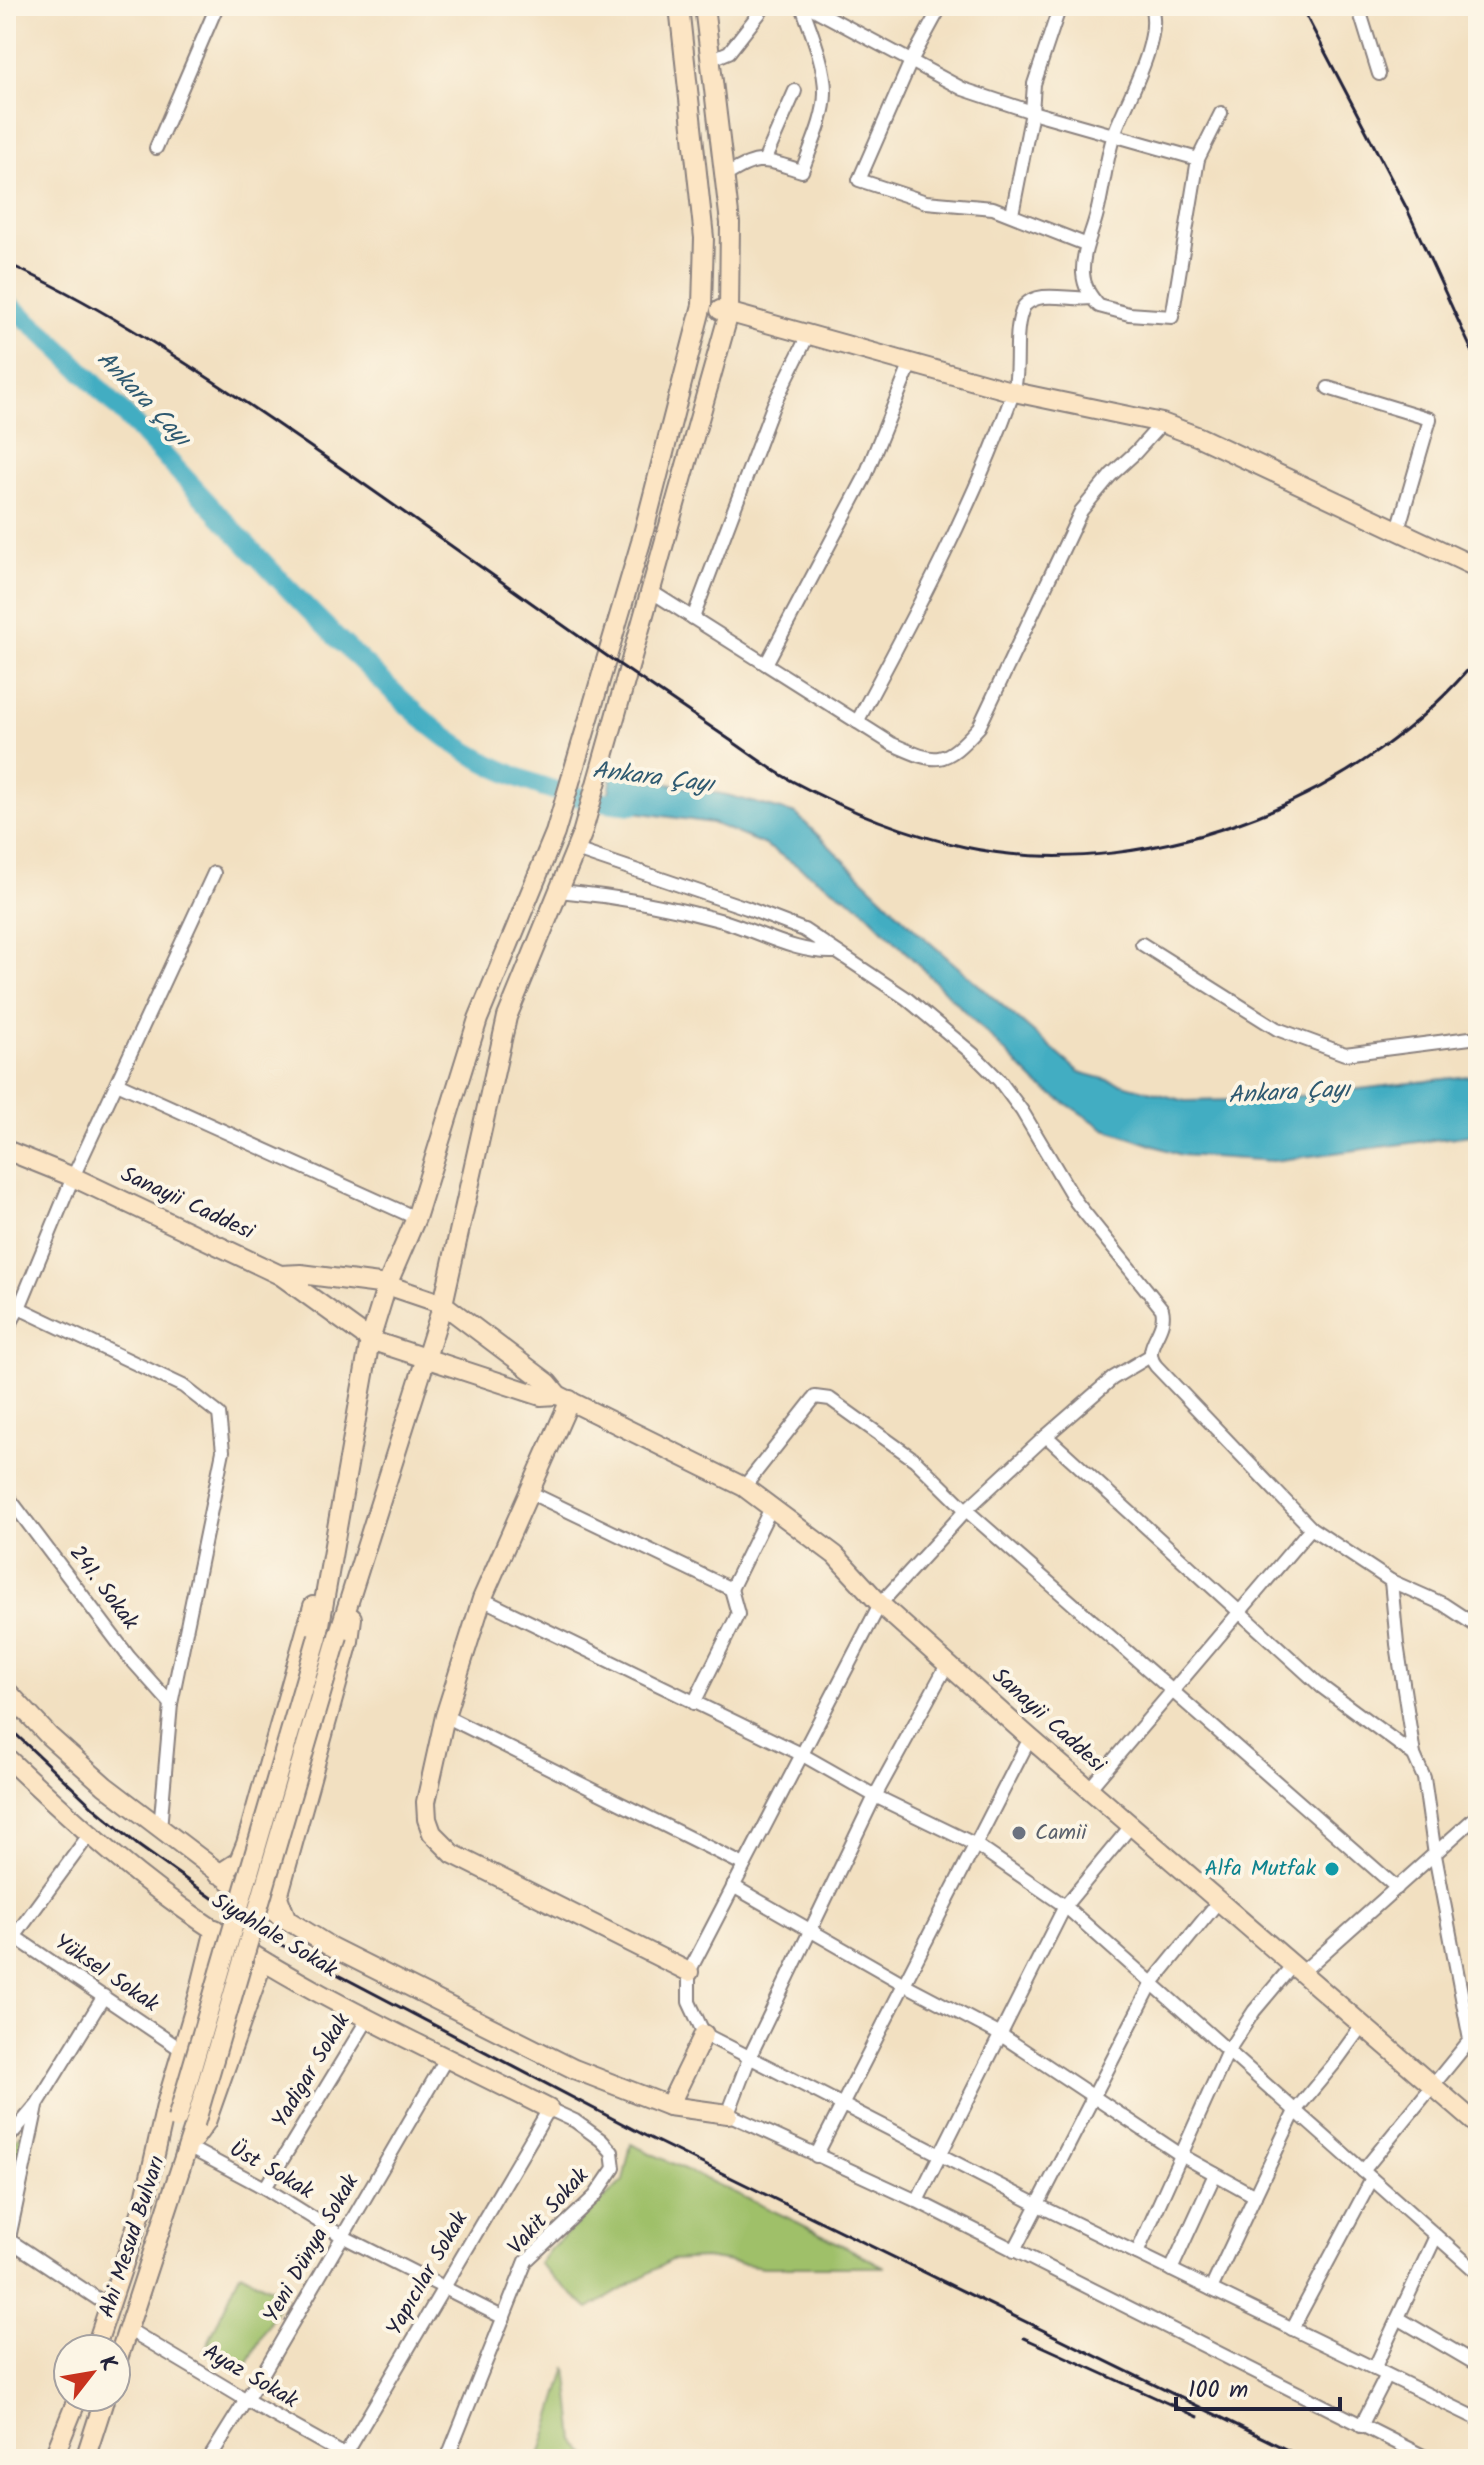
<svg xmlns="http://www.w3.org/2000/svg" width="1484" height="2465" viewBox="0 0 1484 2465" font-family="Kalam,sans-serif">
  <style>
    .green { fill: #9fc069; stroke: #607152; stroke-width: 2 }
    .water { fill: #43adc2; stroke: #32687e; stroke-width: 2 }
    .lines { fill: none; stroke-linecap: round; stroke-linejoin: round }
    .river { stroke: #43adc2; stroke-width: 20 }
    .street-casing { stroke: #8a817e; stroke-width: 16 }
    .secondary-casing { stroke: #8a817e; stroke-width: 22 }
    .street { stroke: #fff; stroke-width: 12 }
    .secondary { stroke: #fce5c4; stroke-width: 18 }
    .rail { stroke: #22223b; stroke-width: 3 }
    .secondary-bridge-casing { stroke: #8a817e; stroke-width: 22; stroke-linecap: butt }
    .secondary-bridge { stroke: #fce5c4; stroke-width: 18 }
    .worship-dot { fill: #6b7280; stroke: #fcf5e5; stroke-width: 3 }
    .culture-dot { fill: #0f9aa8; stroke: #fcf5e5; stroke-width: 3 }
    .labels { text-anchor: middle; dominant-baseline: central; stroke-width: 8; stroke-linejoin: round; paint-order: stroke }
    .street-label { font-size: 22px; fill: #22223b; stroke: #fcf5e5 }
    .worship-label { font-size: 22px; fill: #5b616d; stroke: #fcf5e5; text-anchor: start }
    .culture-label { font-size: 22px; fill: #0d838f; stroke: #fcf5e5; text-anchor: end }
    .water-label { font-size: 24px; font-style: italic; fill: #2f5a71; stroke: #fcf5e5 }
  </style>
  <rect width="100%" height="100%" fill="#fcf5e5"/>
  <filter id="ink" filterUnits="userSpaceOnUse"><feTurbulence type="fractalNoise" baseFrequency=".0125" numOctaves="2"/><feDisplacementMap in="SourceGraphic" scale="16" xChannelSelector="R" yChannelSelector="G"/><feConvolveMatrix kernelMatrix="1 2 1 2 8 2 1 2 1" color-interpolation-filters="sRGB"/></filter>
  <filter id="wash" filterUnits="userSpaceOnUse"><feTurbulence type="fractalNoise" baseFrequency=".006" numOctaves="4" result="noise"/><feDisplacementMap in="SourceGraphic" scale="32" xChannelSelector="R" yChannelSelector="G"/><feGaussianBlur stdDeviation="1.8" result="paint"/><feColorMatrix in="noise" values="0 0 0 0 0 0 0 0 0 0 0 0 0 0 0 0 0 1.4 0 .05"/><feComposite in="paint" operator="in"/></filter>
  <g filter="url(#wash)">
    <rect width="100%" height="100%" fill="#f2e0c1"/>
    <g class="green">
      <polygon points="21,2132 21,2151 6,2204 6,2153"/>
      <polygon points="631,2144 799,2223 885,2267 763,2267 705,2258 671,2260 589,2309 539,2264 550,2249 623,2181"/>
      <polygon points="240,2273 284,2295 243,2372 204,2352"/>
      <polygon points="567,2367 575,2441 590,2459 539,2459"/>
    </g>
    <polygon class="water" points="614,766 648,780 727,795 796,814 919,933 1079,1072 1185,1101 1275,1099 1478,1075 1478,1134 1273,1161 1181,1155 1105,1129 1038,1085 861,907 765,845 712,823 606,808"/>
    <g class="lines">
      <path class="river" d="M 6,303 C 50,336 87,376 125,415 C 204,496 278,583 360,660 C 394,692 426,726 466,751 C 516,781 573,800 632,805"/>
    </g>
  </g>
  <g filter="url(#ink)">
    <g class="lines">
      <defs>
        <g id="street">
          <polyline points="808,6 963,89 1032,112 1198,159"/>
          <polyline points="941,6 911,61 859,180 926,202 993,208 1085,244"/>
          <path d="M 1151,6 C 1162,40 1129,96 1116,129 C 1106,155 1104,186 1097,213 C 1092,234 1082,251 1083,273 C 1084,287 1090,296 1099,306 L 1129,314 L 1172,317 L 1198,159 L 1221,113"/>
          <polyline points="1358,6 1379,74"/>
          <polyline points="710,60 729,52 765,6"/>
          <polyline points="156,148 217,6"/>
          <polyline points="765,159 795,91"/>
          <path d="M 724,177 C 760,153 764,160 802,171 C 811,146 825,118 825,92 C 825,64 811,32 802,6"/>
          <polyline points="1012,214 1032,112 1034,84 1060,6"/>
          <polyline points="1328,388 1430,419 1398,530"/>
          <path d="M 652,592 L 892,744 C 937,764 943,767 979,727 L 1081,511 L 1111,475 L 1136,452 L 1162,423"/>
          <polyline points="693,618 773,406 808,335"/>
          <polyline points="766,664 864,479 911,363"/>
          <path d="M 857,722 C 914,616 971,510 1012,396 C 1022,368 1011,333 1024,306 C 1040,289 1069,301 1091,298"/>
          <path d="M 576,850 L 747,908 L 804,930 L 906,998 L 973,1054 L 999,1080 L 1022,1111 L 1076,1202 L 1162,1309 C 1168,1332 1140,1346 1156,1366 L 1311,1528 L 1391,1581 L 1443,1604 L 1478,1627"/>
          <path d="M 559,891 C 615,896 669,906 723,921 C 760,932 796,954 836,952"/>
          <polyline points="1142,944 1277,1029 1345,1054 1478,1037"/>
          <polyline points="117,1083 416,1218"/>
          <polyline points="19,1308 183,1386 219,1414 223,1451 171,1704 160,1829"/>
          <polyline points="6,1331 19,1308 73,1177 214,873"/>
          <polyline points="1150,1356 1113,1378 1046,1436 966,1510 880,1604 689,1972 689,2002 704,2034 1038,2205 1478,2419"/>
          <polyline points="1046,1436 1322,1687 1414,1755"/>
          <polyline points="744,1487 815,1397 830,1399 915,1460 966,1510 1397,1888"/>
          <polyline points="529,1492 731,1589 772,1506"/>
          <polyline points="6,1494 129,1657 171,1704"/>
          <polyline points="482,1599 801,1754 875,1796 976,1845 1065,1906 1478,2273"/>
          <polyline points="948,1663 875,1796 750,2056 728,2114 917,2201 1429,2459"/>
          <polyline points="694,1703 738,1614 731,1589"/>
          <polyline points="445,1716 744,1865"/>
          <polyline points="1089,1789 1311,1528"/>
          <polyline points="733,1886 904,1984 1001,2035 1181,2155 1255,2196"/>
          <polyline points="6,1931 182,2050"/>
          <polyline points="6,1948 89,1835"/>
          <polyline points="1300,1974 1478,1815"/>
          <polyline points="6,2141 38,2103 104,1996"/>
          <polyline points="188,2147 265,2188 342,2236 504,2318"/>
          <polyline points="816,2156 1030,1738"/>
          <polyline points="1363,2171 1470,2040 1435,1855 1424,1778 1414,1755 1397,1644 1391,1581"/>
          <polyline points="265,2188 369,2017"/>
          <polyline points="917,2201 1065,1906 1131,1826"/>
          <polyline points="6,2238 110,2307"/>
          <polyline points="1014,2251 1152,1983 1218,1902"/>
          <polyline points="6,2252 37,2106"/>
          <polyline points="1137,2253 1228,2051 1254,2011 1292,1966"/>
          <polyline points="1171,2270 1215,2174"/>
          <polyline points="1211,2289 1295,2111 1334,2064 1363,2024"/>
          <polyline points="1398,2318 1478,2365"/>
          <polyline points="128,2329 245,2399 350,2458"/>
          <polyline points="1292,2329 1372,2179"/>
          <polyline points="1374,2369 1436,2236"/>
          <polyline points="1361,2426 1387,2375"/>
          <polyline points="209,2459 266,2368 447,2057"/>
          <polyline points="343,2459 549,2109 575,2121 601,2140 612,2152 614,2168 595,2196 526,2261 447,2459"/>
        </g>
        <g id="secondary">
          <polyline points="720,310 1014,392 1162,423 1199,437 1478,568"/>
          <polyline points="6,1150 73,1177 280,1275 370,1340 541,1396 558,1395"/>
          <polyline points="280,1275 301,1274 387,1285 443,1304 548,1383 558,1395 744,1487 835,1555 880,1604 1030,1738 1478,2125"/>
          <polyline points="570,1400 482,1599 445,1716 426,1802 427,1819 432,1833 453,1854 689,1972"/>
          <polyline points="318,1636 370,1340 387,1285 416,1218 478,1019 555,833 641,542 702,305 704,238 679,6"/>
          <polyline points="338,1636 443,1304 507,1017 582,834 729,313 730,223 704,6"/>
          <polyline points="6,1690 49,1736 105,1786 255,1900 331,1947 574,2069 669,2106 728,2114"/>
          <path d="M 6,1757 C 62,1810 118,1862 181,1907 C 294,1989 425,2046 549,2109"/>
          <polyline points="219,1874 239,1861 246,1844 313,1606"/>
          <polyline points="287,1920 278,1897 349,1641 352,1618"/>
          <polyline points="669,2106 704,2034"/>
          <polyline points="194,2139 206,2122 263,1961"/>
          <polyline points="144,2203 167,2101 199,1994 215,1929"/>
          <polyline points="95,2349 148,2192"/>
          <polyline points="116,2365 195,2124"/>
          <polyline points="53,2459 78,2397"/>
          <polyline points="85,2459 105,2397"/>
        </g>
      </defs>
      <use href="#street" class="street-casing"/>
      <use href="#secondary" class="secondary-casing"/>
      <use href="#street" class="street"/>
      <use href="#secondary" class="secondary"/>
      <g class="rail">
        <polyline points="1301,6 1407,209 1478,364"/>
        <path d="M 6,263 C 92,301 171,353 249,405 C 374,489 496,579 620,665 C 658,691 695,716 733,742 C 752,755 770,769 790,780 C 844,809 905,834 965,847 C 1063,868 1166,852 1258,816 C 1343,782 1420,729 1478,658"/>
        <polyline points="6,1725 94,1808 139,1846 270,1939 646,2136 1306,2459"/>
        <polyline points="1024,2338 1198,2417"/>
      </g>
      <defs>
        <g id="secondary-bridge">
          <polyline points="177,2119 318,1636"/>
          <polyline points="195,2124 338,1636"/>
        </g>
      </defs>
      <use href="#secondary-bridge" class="secondary-bridge-casing"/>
      <use href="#secondary-bridge" class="secondary-bridge"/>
    </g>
  </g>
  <circle class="worship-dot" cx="1019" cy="1833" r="8"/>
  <circle class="culture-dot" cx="1332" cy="1869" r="8"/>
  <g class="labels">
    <g class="street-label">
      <text transform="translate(187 1204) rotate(25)">Sanayii Caddesi</text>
      <text transform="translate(103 1588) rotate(53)">241. Sokak</text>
      <text transform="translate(1048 1721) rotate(42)">Sanayii Caddesi</text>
      <text transform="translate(274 1936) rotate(31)">Siyahlale Sokak</text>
      <text transform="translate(106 1974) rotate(34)">Yüksel Sokak</text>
      <text transform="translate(312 2071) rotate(-59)">Yadigar Sokak</text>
      <text transform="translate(271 2171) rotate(30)">Üst Sokak</text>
      <text transform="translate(549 2212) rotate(-48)">Vakit Sokak</text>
      <text transform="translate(133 2237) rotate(-72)">Ahi Mesud Bulvarı</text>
      <text transform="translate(312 2249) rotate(-60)">Yeni Dünya Sokak</text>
      <text transform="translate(428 2274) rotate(-60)">Yapıcılar Sokak</text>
      <text transform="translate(250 2377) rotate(30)">Ayaz Sokak</text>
    </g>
    <g class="worship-label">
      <text x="1035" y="1833">Camii</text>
    </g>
    <g class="culture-label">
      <text x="1316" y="1869">Alfa Mutfak</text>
    </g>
    <g class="water-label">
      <text transform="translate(143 399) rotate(46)">Ankara Çayı</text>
      <text transform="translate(653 778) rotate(7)">Ankara Çayı</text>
      <text transform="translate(1289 1093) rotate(-3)">Ankara Çayı</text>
    </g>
  </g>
  <rect width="1484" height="2465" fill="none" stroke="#fcf5e5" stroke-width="32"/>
  <g transform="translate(92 2373) rotate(59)"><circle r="38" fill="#fcf5e5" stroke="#a5a1a1" stroke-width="2"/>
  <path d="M0-6L14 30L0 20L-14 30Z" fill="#c8321e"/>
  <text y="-12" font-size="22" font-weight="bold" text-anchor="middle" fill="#22223b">K</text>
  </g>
  <path d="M1176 2397v12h164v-12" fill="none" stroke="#22223b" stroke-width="4"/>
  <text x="1188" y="2397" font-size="24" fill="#22223b" stroke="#fcf5e5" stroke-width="6" paint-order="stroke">100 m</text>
</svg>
